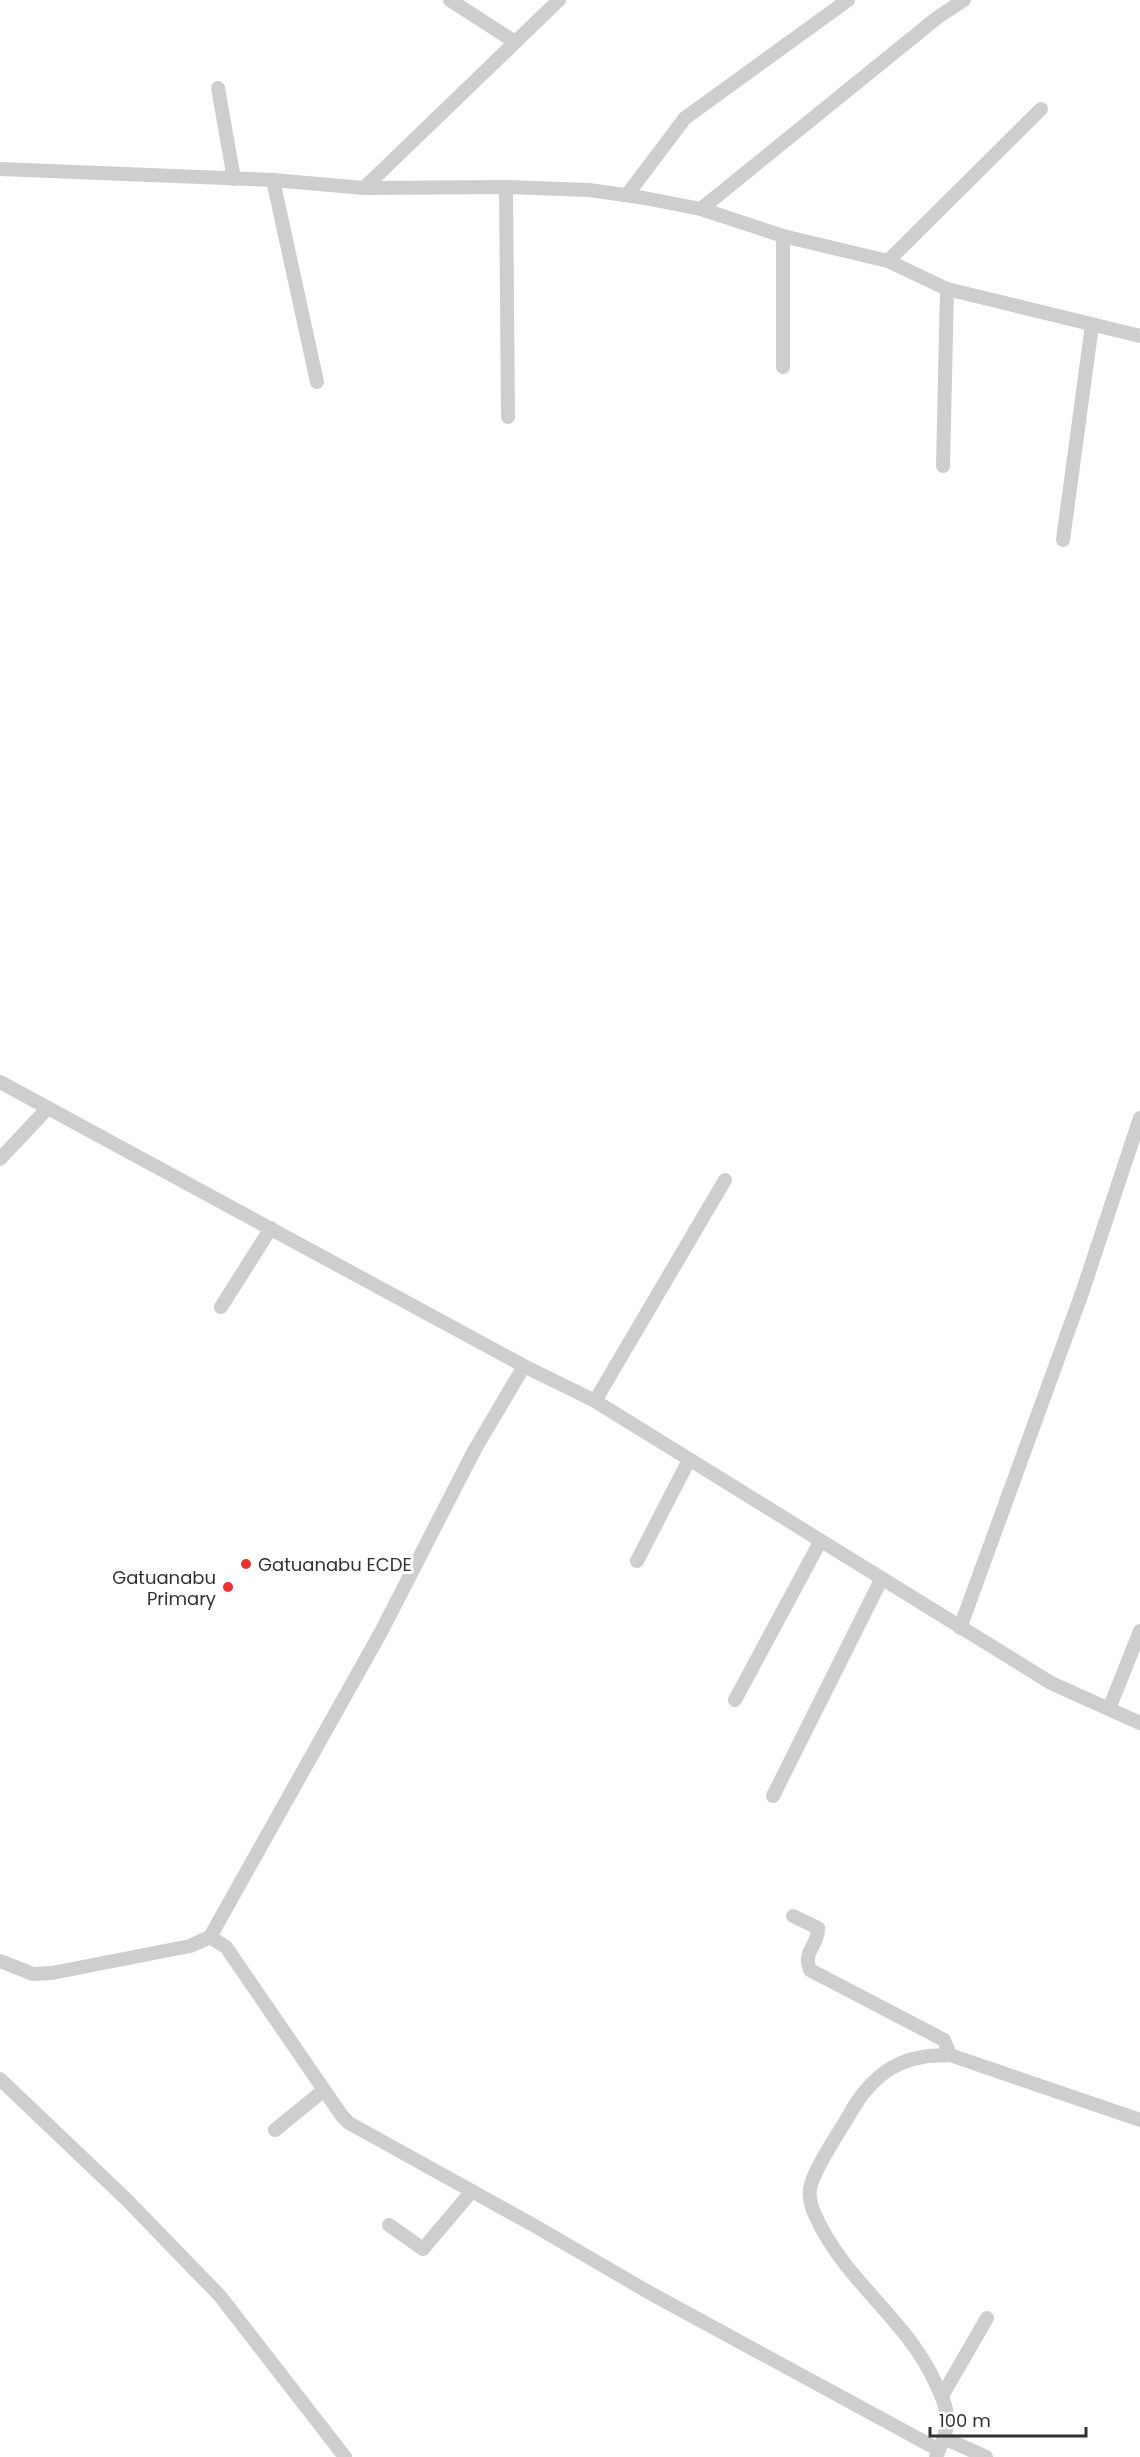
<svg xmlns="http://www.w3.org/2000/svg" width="1140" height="2457" viewBox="0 0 1140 2457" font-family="Poppins,sans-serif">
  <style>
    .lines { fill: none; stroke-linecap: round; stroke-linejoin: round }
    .minor { stroke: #cecece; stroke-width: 14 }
    .poi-dot { fill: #ee302e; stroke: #fff; stroke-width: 2 }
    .labels { text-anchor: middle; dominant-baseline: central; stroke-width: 6; stroke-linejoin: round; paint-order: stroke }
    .poi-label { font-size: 18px; fill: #313131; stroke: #fff; text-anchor: start }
  </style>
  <rect width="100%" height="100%" fill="#fff"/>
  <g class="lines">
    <g class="minor">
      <polyline points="450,0 515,42"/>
      <polyline points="218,88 234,179"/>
      <polyline points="0,169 273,180 364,188 506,187 589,190 639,197 701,209 783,236 888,261 947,289 1140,336"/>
      <polyline points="273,180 317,382"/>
      <polyline points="506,187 508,417"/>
      <polyline points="364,188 559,0"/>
      <polyline points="627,195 685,118 848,0"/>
      <polyline points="701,209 938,17 964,0"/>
      <polyline points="783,236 783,367"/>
      <polyline points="888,261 1041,109"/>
      <polyline points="943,466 947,289"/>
      <polyline points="1063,540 1092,325"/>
      <polyline points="0,1082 524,1366 595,1401 1051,1683 1140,1723"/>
      <polyline points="0,1159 47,1109"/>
      <polyline points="221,1307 271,1228"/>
      <polyline points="595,1401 725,1180"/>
      <polyline points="637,1561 689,1460"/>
      <polyline points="960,1628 1082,1293 1140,1118"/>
      <polyline points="735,1700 820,1542"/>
      <polyline points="1109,1709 1140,1631"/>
      <polyline points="773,1796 881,1580"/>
      <path d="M 793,1916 L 818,1928 C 819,1945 802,1951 810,1970 L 944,2040 L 950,2055"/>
      <polyline points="210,1937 381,1632 474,1451 524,1366"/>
      <polyline points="0,1961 33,1974 52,1973 190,1946 210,1937 226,1947 342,2116 349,2123 535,2226 650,2293 939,2450"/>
      <polyline points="0,2079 127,2200 220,2296 345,2457"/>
      <polyline points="275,2130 324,2090"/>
      <polyline points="389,2225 423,2249 472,2191"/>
      <polyline points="942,2396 987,2318"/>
      <polyline points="944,2438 986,2457"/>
      <path d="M 936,2457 C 941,2445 948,2431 947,2418 C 947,2406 941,2394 936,2384 C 909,2323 851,2285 821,2227 C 815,2215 808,2203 810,2189 C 813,2170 838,2134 848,2117 C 864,2087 887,2062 923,2057 C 931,2055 941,2056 950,2055 L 1140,2120"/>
    </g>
  </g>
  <g class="poi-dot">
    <circle cx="246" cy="1564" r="6"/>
    <circle cx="228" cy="1587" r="6"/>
  </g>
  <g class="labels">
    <g class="poi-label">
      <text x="258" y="1564">Gatuanabu ECDE</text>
      <text x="216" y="1577" text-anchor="end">Gatuanabu<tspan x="216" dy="21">Primary</tspan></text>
    </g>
  </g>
  <path d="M930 2427v9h156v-9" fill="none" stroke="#313131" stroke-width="3"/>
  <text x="939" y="2427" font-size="18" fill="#313131" stroke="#ffffff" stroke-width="4.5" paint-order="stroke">100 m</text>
</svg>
